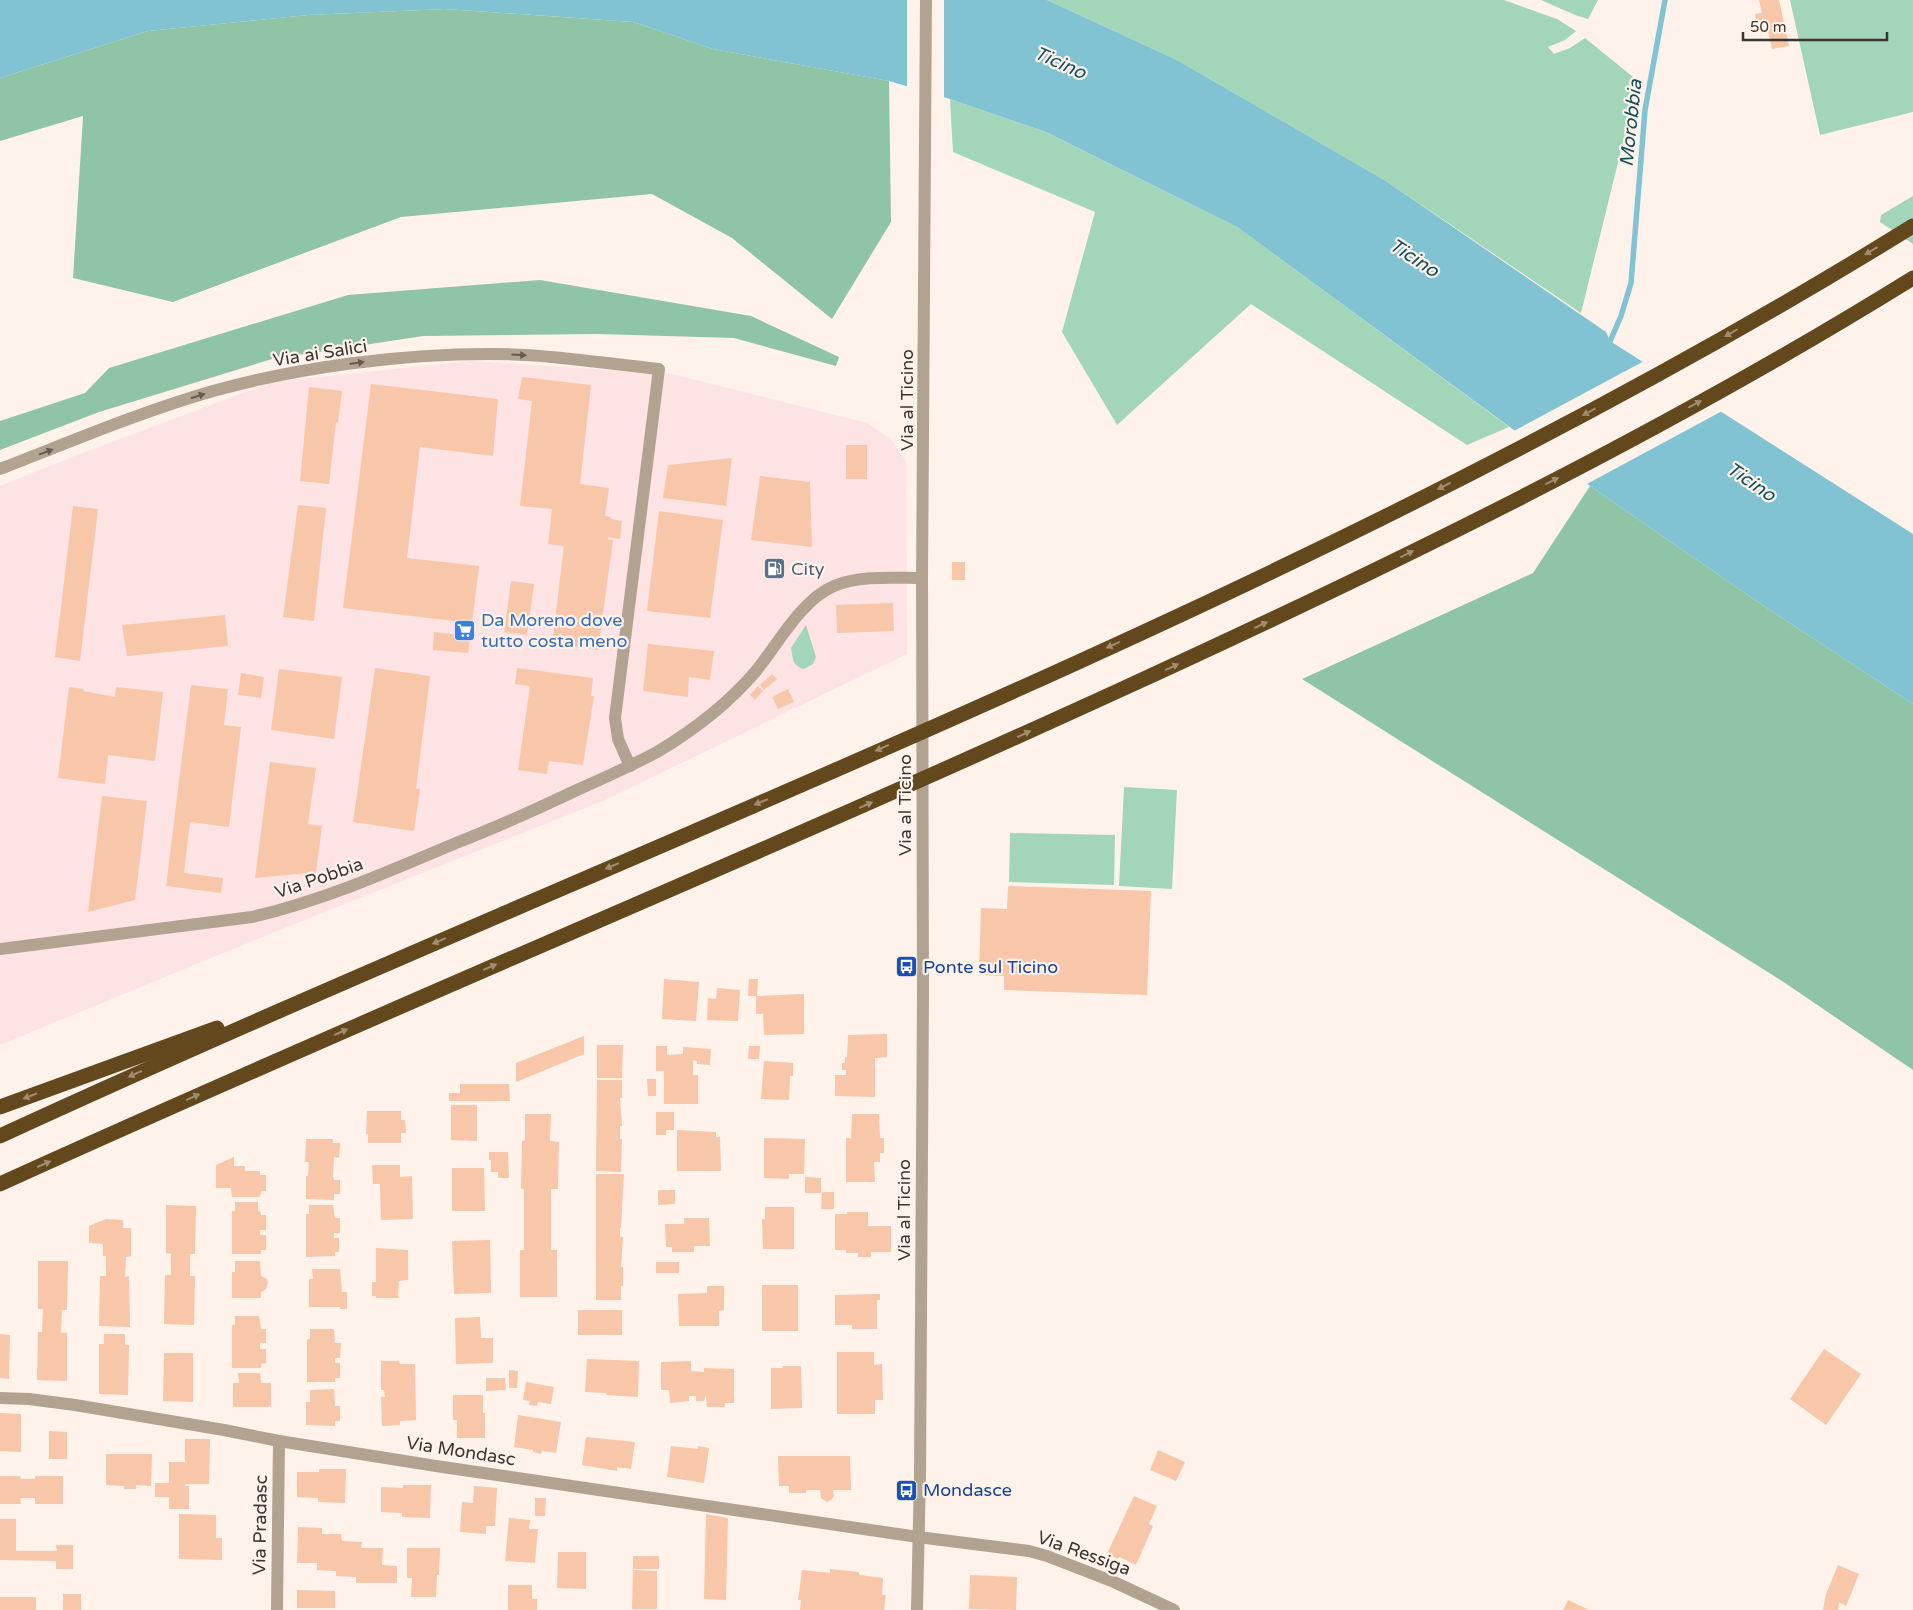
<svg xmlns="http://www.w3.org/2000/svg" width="1913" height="1610" viewBox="0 0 1913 1610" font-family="'Varela Round',sans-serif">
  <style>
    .industrial { fill: #fee3e4 }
    .green { fill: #a3d5b9 }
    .forest { fill: #8fc4a7 }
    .water { fill: #81c3d2 }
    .pier { fill: #fef2eb }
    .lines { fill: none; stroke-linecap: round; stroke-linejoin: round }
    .stream { stroke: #81c3d2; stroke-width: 5.5 }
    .building { fill: #f8c6a9 }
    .minor { stroke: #b1a390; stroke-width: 12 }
    .highway { stroke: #63481d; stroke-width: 15 }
    .oneway { fill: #a18c6f }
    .oneway2 { fill: #655b52 }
    .labels { text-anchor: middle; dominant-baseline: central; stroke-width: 4.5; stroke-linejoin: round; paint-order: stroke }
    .street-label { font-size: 18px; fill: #3c3430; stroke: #fef2eb }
    .service-label { font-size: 18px; fill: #4e5e75; stroke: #fef2eb; text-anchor: start }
    .shop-label { font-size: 18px; fill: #366cbe; stroke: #fef2eb; text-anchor: start }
    .transit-label { font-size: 18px; fill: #164399; stroke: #fef2eb; text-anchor: start }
    .water-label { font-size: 19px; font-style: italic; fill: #164f5a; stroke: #fef2eb }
  </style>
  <rect width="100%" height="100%" fill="#fef2eb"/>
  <polygon class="industrial" points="471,361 672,374 867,423 891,439 906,461 907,654 605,800 257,939 0,1045 0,486 80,454 272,382"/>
  <g class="green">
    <polygon points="1047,0 1504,0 1557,19 1576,31 1565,40 1548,47 1554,54 1570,48 1585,38 1638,81 1581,313 1386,181 1177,60"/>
    <polygon points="1541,0 1598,0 1588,19 1575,15"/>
    <polygon points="1790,0 1913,0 1913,112 1820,135"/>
    <polygon points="950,99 1046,132 1237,227 1509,427 1467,445 1251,304 1117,425 1062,332 1095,212 953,152"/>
    <polygon points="1913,196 1913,244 1880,222 1881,215"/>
    <path d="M 806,625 L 816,657 L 813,664 L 804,669 C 792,666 793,658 791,648 Z"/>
    <polygon points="1124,787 1177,790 1172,889 1119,886"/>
    <polygon points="1010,833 1115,835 1114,885 1009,882"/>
  </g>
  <g class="forest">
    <polygon points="445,9 633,22 713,49 889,81 891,222 832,319 732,238 652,194 401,217 173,302 73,278 83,116 0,141 0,78 148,31 308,15"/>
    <polygon points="540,280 751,316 839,357 836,366 734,338 598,334 423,336 272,359 99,412 0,450 0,421 85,393 109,368 348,295"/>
    <polygon points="1590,486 1755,600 1913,704 1913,1070 1785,983 1302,679 1533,573"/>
  </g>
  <polygon class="water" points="0,0 1047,0 1177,60 1386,181 1606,332 1610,341 1913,534 1913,704 1755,600 1590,486 1237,227 1046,132 950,99 889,81 713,49 633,22 445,9 308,15 148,31 0,78"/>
  <g class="pier">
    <polygon points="907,0 944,0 944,100 907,88"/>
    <polygon points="1646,360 1724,410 1585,485 1512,432"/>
  </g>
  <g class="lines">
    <polyline class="stream" points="1608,346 1621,316 1631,283 1645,110 1665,0"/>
  </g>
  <g class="building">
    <polygon points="1759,0 1779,0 1789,46 1772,49 1766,22 1757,24 1755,14 1762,13"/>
    <polygon points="522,377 591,385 580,484 609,488 605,516 611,517 610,519 622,521 620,539 608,537 608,540 613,540 598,650 552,644 564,546 548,544 552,509 520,506 532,401 518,399"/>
    <polygon points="371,384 498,399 493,456 420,447 407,558 479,566 472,623 343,608"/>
    <polygon points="309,387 342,391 338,423 336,422 329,484 300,481"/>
    <rect x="846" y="445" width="21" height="34"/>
    <polygon points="732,458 726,506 663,498 668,465"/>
    <polygon points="760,476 810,482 812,547 751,540"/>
    <polygon points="298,505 326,508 314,621 283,617"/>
    <polygon points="73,506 98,509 80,661 55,657"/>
    <polygon points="659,511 723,520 710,618 647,611"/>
    <rect x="952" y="562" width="13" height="18"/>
    <polygon points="511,581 534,584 527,635 504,632"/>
    <polygon points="893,603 894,631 837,633 836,605"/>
    <polygon points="225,615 228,646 127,656 122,625"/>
    <polygon points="434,632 470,636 468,653 433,650"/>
    <polygon points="648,644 714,651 710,680 689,677 688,697 643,691"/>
    <polygon points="375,668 430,676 416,789 420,789 414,831 353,822"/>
    <polygon points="517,668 593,678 591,696 594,696 583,765 549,761 547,774 518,770 530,686 515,684"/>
    <polygon points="279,669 342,677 334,739 271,730"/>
    <polygon points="241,673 264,677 261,698 238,695"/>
    <polygon points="772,674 777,679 764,690 760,685"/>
    <polygon points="191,685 228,689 224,725 241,727 229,827 190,822 184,873 223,878 221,893 166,886"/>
    <polygon points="758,686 763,691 755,700 750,695"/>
    <polygon points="69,687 84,689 83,691 115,697 116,687 163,692 155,761 108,755 105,784 58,778"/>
    <polygon points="788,689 794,702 778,709 772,697"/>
    <polygon points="270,762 316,768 308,824 322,826 316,872 255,878"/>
    <polygon points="102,796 147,801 135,900 88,912"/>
    <polygon points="1008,886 1151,891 1147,995 1004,990 1004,976 979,975 981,908 1007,909"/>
    <polygon points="664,979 699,982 696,1021 662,1019"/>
    <polygon points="749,979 758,979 757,996 804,994 804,1034 764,1035 763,1014 756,1014 756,996 748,996"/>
    <polygon points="717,988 740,990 738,1021 707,1020 708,998 716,999"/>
    <polygon points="887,1034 887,1057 875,1058 875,1097 835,1096 835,1075 846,1075 846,1070 842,1070 842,1063 845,1063 845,1057 847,1057 848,1035"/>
    <polygon points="584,1036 584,1054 516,1082 516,1063"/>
    <polygon points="597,1045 623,1045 622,1078 597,1078"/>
    <polygon points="656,1046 667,1046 667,1055 683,1054 683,1047 711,1049 710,1065 697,1064 697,1061 693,1060 693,1075 698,1075 698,1104 664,1104 664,1071 656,1071"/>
    <polygon points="749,1046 760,1046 759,1059 748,1059"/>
    <polygon points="764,1061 793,1063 793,1076 790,1076 789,1100 761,1099"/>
    <polygon points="647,1079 656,1079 656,1096 648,1096"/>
    <polygon points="597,1080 622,1080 622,1098 620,1098 622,1126 620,1126 620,1139 622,1139 621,1172 596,1171"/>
    <polygon points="460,1084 509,1084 510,1101 449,1101 449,1093 460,1093"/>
    <polygon points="451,1105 477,1105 477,1141 451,1140"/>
    <polygon points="367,1111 401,1111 401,1120 405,1120 406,1133 401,1133 401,1143 368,1143 368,1134 366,1134"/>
    <polygon points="656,1112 674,1112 674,1130 666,1130 666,1135 656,1135"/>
    <polygon points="525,1114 551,1114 550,1141 559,1142 558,1189 551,1189 551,1250 557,1250 557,1297 520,1297 520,1250 524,1250 524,1189 521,1189 522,1141 525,1141"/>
    <polygon points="852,1114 879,1114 880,1138 884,1138 884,1153 880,1153 880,1162 874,1162 875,1182 846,1182 846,1138 851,1138"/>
    <polygon points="677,1130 716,1132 716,1137 720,1137 721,1171 677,1171"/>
    <polygon points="764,1138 805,1139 804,1174 789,1174 789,1179 764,1178"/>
    <polygon points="306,1139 333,1139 333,1143 340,1143 339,1158 334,1157 333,1176 334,1180 340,1180 340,1194 334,1194 334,1200 306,1199 306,1176 308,1176 309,1162 305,1162"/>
    <polygon points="489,1152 508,1152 509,1178 498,1178 498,1172 491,1172 491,1160 489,1160"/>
    <polygon points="234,1157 234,1166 245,1166 245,1171 260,1171 260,1175 266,1175 266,1191 261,1191 260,1197 232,1197 231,1188 216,1188 216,1165"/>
    <polygon points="372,1165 400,1165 400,1177 412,1176 413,1219 381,1220 380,1184 373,1184"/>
    <polygon points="452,1168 484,1168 485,1211 452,1211"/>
    <polygon points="596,1174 624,1174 621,1228 620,1228 620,1237 623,1237 621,1267 623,1267 623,1286 621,1286 621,1300 596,1300"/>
    <polygon points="805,1177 821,1178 821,1193 805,1193"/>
    <polygon points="658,1190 675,1190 675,1204 658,1205"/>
    <polygon points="822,1192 834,1192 834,1209 821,1209"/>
    <polygon points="235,1202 258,1202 258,1211 260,1211 261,1215 266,1215 266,1230 260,1230 260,1235 266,1235 266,1250 261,1250 261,1254 232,1254 232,1211 235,1211"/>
    <polygon points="166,1205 196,1206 195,1254 190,1254 190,1276 195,1276 194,1325 164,1324 165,1275 171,1275 171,1254 166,1253"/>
    <polygon points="309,1205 333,1205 335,1218 340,1218 340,1233 334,1233 334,1238 339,1238 339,1252 335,1252 335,1256 306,1257 306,1214 309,1214"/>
    <polygon points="765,1207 794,1207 794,1249 763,1249 762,1219 765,1219"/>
    <polygon points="847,1212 868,1212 868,1226 891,1226 891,1252 871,1252 871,1257 858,1257 858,1253 846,1253 846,1250 835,1250 835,1214 847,1214"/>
    <polygon points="684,1218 709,1218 710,1246 694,1246 694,1252 672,1252 672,1247 666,1247 665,1224 684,1224"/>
    <polygon points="106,1219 123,1220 123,1228 131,1228 131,1256 126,1257 125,1277 129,1276 130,1327 99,1326 100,1276 106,1276 106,1256 103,1256 103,1244 89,1243 89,1226"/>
    <polygon points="490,1240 491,1293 454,1294 452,1241"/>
    <polygon points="376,1248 408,1250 408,1280 399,1281 398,1298 376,1298 376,1296 372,1296 372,1282 376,1282"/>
    <polygon points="38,1261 68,1261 67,1310 62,1310 61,1333 67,1333 67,1381 37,1380 38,1332 42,1332 43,1309 38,1309"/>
    <polygon points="235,1261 260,1261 261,1276 267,1279 268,1283 266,1289 261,1292 261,1298 232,1298 232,1272 235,1272"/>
    <rect x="656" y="1262" width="23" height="11"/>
    <polygon points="312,1269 340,1269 342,1292 347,1292 347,1309 340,1309 340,1307 309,1307 309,1279 313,1279"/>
    <rect x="762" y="1285" width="36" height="46"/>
    <polygon points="707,1286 724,1286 724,1310 719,1311 719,1326 679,1326 678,1294 707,1293"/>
    <polygon points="880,1294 880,1300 877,1300 877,1329 852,1329 852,1325 835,1325 835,1295"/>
    <rect x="578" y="1310" width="44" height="25"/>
    <polygon points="235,1316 259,1316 261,1329 266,1329 266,1343 260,1343 260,1349 266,1349 266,1363 261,1364 261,1368 232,1368 232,1325 235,1325"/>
    <polygon points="480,1317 481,1338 493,1338 493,1363 456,1364 455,1318"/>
    <polygon points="310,1329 334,1329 335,1343 341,1343 340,1358 335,1358 335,1363 340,1363 340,1378 335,1378 335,1382 307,1382 307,1339 310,1339"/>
    <polygon points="0,1334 10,1335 9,1379 0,1378"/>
    <polygon points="104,1334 125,1334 125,1345 129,1345 128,1395 99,1394 99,1344 104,1344"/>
    <polygon points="1824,1349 1861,1374 1826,1425 1790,1399"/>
    <polygon points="837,1352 874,1352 874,1365 882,1364 883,1400 875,1400 875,1414 837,1414"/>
    <polygon points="164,1353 193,1353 193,1402 163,1401"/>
    <polygon points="587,1359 639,1361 638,1397 606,1395 606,1393 585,1392"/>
    <polygon points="381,1361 399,1361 400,1364 415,1364 416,1420 400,1421 400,1425 382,1426 381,1397 385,1397 384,1390 381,1390"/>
    <polygon points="691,1361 691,1371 704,1372 704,1368 734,1369 734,1403 725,1403 725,1407 707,1407 706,1397 705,1397 704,1401 696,1401 696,1396 689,1396 689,1401 670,1403 669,1390 661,1390 661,1362"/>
    <polygon points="782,1366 801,1366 802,1408 771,1409 771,1368 783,1368"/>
    <polygon points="509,1370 518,1371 517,1388 509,1388"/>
    <polygon points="238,1373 260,1373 261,1383 271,1383 271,1407 233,1407 233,1383 239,1383"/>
    <polygon points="486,1378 505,1378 506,1390 486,1391"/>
    <polygon points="526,1382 554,1387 551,1404 538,1402 537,1406 529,1405 530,1401 523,1400"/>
    <polygon points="334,1389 335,1406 340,1406 340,1421 335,1421 335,1426 306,1425 306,1402 310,1402 310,1390"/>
    <polygon points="453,1395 483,1395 483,1413 485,1413 485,1438 457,1438 457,1420 453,1420"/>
    <polygon points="0,1413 21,1414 21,1452 0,1451"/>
    <polygon points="518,1415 561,1422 556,1453 542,1451 541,1454 533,1452 533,1450 514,1447"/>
    <polygon points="49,1431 67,1432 67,1459 49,1459"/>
    <polygon points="586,1437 635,1442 631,1469 617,1467 617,1471 582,1465"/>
    <polygon points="185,1439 210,1439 209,1484 185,1484 185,1486 189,1486 189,1509 169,1509 169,1497 155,1497 155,1483 169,1483 169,1462 185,1462"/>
    <polygon points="671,1446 698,1449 698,1446 709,1448 704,1483 667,1477"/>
    <polygon points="1158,1450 1185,1462 1176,1481 1150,1470"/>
    <polygon points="106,1454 152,1454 151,1486 136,1485 136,1489 124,1489 124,1486 106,1485"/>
    <polygon points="778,1456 850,1456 851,1490 833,1490 834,1496 831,1500 827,1502 821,1498 820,1490 806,1490 806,1493 789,1493 789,1486 779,1486"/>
    <polygon points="319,1469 346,1469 345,1503 318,1502 318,1498 297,1497 297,1472 319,1472"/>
    <polygon points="0,1476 21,1476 20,1479 35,1479 35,1476 63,1476 63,1504 35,1504 35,1498 20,1498 21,1504 0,1504"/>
    <polygon points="403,1485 431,1485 430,1518 402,1517 402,1513 381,1512 381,1487 403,1488"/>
    <polygon points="474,1486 497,1488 495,1526 486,1526 486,1534 460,1532 462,1502 473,1503"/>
    <polygon points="1134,1496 1157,1506 1149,1524 1153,1526 1136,1565 1119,1557 1118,1559 1107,1554"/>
    <polygon points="535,1498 546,1498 545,1516 535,1516"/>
    <polygon points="179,1514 216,1515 216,1538 222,1538 222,1560 179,1559"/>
    <polygon points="706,1514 728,1518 726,1600 704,1599"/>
    <polygon points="509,1518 530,1520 529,1529 538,1529 535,1563 505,1561"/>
    <polygon points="0,1519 16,1519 16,1551 57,1551 56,1545 73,1545 73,1569 56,1569 56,1561 0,1560"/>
    <polygon points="298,1527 322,1528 322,1534 341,1534 342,1541 362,1542 361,1548 383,1548 382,1565 397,1566 397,1583 356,1583 356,1577 336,1576 336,1571 317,1570 317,1563 297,1563"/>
    <polygon points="407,1548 440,1548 439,1575 437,1575 436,1597 411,1597 412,1578 407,1578"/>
    <polygon points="558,1552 586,1552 586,1589 557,1588"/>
    <rect x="633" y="1556" width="26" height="13"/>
    <polygon points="1838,1565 1859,1574 1846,1606 1839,1602 1838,1610 1823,1610 1826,1594"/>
    <polygon points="830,1569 859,1572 859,1575 883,1578 882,1595 886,1595 884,1610 800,1610 801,1600 798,1600 802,1570 830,1573"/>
    <polygon points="633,1570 657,1571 657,1609 632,1609"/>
    <polygon points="970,1575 1017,1577 1016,1610 969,1609"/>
    <polygon points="508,1585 532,1585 532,1599 537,1599 537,1610 508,1610"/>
    <polygon points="297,1590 335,1591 335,1608 297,1608"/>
    <rect x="63" y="1594" width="18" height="16"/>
    <rect x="0" y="1597" width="36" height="13"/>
    <polygon points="1568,1600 1589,1610 1563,1610"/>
  </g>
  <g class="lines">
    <g class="minor">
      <path d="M 0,469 C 70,442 140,412 213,391 C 300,367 399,354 490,354 C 546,354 603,363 659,369 L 615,718 L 618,739 L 630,766"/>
      <path d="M 0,949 L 252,917 C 324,900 388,872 456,843 C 497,827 537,809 577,790 C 604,778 631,766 657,752 C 694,730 728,704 756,671 C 778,644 801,600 834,586 C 860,575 894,578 922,578"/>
      <polyline points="0,1398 29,1399 75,1405 224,1430 279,1441 436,1466 918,1537 1029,1551 1047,1556 1114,1582 1174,1610"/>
      <polyline points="277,1610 279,1441"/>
      <polyline points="917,1610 920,1476 923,992 922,578 926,0"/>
    </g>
    <g class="highway">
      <polyline points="0,1107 217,1028"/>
      <path d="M 0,1136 C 641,841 1311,599 1913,226"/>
      <path d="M 0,1184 C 371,1015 749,860 1120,690 C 1391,566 1660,435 1913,278"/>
    </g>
  </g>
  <defs><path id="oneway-solid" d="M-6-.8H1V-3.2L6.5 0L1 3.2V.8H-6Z" transform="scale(1.25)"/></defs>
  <g class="oneway">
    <use href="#oneway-solid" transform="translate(1871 251) rotate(149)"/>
    <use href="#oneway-solid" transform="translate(1731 333) rotate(150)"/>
    <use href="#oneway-solid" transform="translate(1695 404) rotate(-28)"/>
    <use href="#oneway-solid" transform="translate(1589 412) rotate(152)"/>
    <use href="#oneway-solid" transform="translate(1552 481) rotate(-27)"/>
    <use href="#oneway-solid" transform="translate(1444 486) rotate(153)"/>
    <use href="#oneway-solid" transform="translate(1407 554) rotate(-27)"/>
    <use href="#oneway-solid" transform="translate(1261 625) rotate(-25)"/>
    <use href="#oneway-solid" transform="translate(1113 645) rotate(156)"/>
    <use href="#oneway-solid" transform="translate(1172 667) rotate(-25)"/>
    <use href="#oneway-solid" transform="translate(1024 734) rotate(-25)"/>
    <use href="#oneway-solid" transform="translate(882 748) rotate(156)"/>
    <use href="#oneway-solid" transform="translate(761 802) rotate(157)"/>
    <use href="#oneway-solid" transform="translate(866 805) rotate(-24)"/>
    <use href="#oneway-solid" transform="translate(612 866) rotate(157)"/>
    <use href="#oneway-solid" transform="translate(439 941) rotate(157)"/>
    <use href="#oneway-solid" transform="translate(490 967) rotate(-24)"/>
    <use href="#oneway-solid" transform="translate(341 1032) rotate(-24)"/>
    <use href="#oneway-solid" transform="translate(135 1074) rotate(156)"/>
    <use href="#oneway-solid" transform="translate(30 1096) rotate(159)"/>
    <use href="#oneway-solid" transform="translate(193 1097) rotate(-24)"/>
    <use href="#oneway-solid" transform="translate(44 1164) rotate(-24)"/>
  </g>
  <g class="oneway2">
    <use href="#oneway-solid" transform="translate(519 355) rotate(3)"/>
    <use href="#oneway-solid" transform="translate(357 363) rotate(-8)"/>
    <use href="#oneway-solid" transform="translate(198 396) rotate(-18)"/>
    <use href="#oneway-solid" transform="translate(46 452) rotate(-21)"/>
  </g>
  <defs>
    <symbol id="fuel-square" viewBox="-11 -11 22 22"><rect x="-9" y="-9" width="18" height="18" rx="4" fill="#5c6f8a" stroke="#fef2eb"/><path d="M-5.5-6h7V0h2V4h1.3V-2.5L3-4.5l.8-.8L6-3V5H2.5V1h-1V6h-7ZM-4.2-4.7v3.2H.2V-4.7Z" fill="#fff"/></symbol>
    <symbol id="supermarket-square" viewBox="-11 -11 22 22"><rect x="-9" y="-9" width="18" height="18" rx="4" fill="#3f7fe0" stroke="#fef2eb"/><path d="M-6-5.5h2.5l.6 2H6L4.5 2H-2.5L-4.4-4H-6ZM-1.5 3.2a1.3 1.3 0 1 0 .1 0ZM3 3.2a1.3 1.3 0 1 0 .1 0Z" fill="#fff"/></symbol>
    <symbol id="bus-square" viewBox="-11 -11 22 22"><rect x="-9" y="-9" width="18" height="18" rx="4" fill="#1a4fb4" stroke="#fef2eb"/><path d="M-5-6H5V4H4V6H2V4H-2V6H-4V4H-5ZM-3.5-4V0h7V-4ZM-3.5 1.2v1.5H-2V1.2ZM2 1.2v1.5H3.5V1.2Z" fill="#fff"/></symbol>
  </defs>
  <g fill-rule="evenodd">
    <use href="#fuel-square" x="762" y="556" width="25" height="25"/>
    <use href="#supermarket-square" x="452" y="618" width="25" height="25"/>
    <use href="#bus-square" x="894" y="954" width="25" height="25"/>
    <use href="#bus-square" x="894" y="1478" width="25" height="25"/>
  </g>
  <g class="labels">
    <g class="street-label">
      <text transform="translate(320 353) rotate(-9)">Via ai Salici</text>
      <text transform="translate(907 400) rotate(-90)">Via al Ticino</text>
      <text transform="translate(905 805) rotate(-90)">Via al Ticino</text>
      <text transform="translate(319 878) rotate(-19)">Via Pobbia</text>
      <text transform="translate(904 1210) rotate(-90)">Via al Ticino</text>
      <text transform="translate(461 1451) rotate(9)">Via Mondasc</text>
      <text transform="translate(260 1525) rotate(-89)">Via Pradasc</text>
      <text transform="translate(1084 1553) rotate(20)">Via Ressiga</text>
    </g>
    <g class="service-label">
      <text x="791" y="569">City</text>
    </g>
    <g class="shop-label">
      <text x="481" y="620">Da Moreno dove<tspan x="481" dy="21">tutto costa meno</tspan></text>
    </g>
    <g class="transit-label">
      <text x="923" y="967">Ponte sul Ticino</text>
      <text x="923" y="1490">Mondasce</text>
    </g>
    <g class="water-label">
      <text transform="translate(1060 63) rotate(24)">Ticino</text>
      <text transform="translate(1631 123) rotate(-84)">Morobbia</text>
      <text transform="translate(1414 258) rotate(33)">Ticino</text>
      <text transform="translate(1751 482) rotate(34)">Ticino</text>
    </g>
  </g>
  <path d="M1743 32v8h144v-8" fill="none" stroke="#3c3430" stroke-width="2.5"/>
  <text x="1750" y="32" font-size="15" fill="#3c3430" stroke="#fef2eb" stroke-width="4" paint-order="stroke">50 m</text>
</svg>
